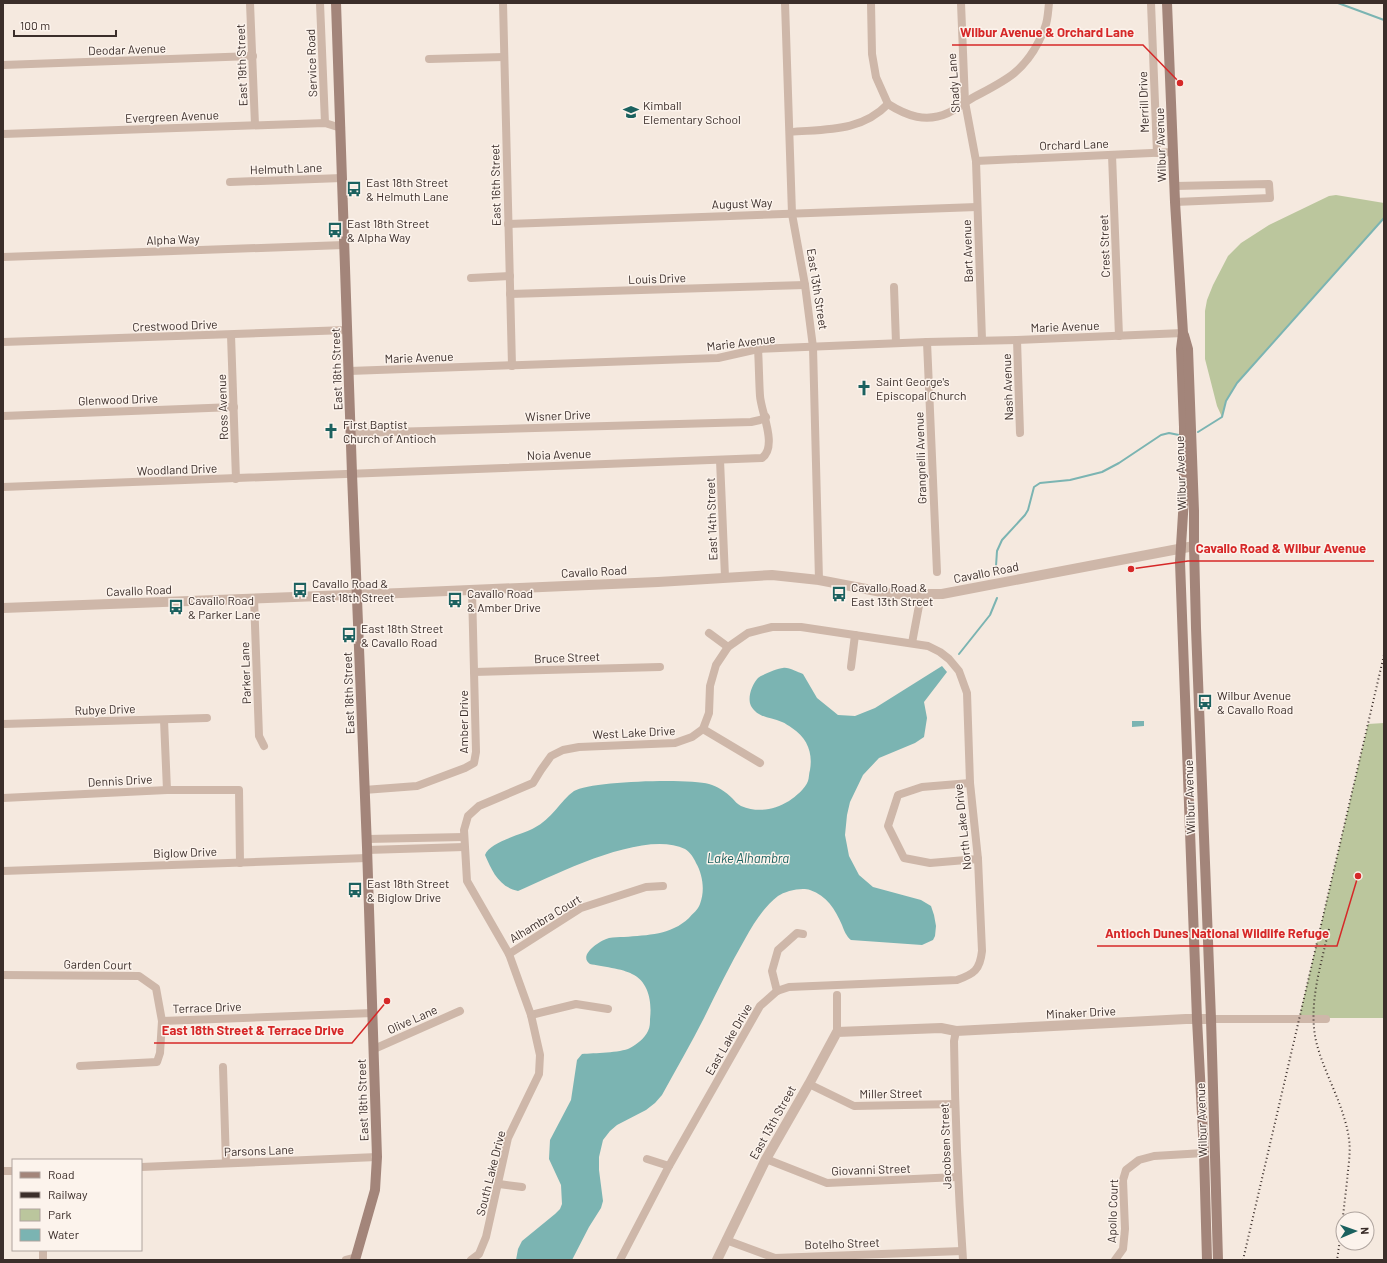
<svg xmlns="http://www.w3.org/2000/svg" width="1387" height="1263" viewBox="0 0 1387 1263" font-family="Barlow,sans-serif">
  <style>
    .green { fill: #bbc69d }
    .water { fill: #7bb4b2 }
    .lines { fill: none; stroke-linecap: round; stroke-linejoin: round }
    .stream { stroke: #7bb4b2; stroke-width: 2 }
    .minor { stroke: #ceb7a9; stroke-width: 8 }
    .tertiary { stroke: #ceb7a9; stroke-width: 10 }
    .secondary { stroke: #a3857a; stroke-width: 10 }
    .rail { stroke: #3b2e2a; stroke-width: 2; stroke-dasharray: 1 3; stroke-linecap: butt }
    .labels { text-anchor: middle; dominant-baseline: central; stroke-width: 3; stroke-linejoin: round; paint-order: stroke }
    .street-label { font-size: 12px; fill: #3b2e2a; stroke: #fcf3ec }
    .poi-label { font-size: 12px; fill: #3b2e2a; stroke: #fcf3ec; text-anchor: start }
    .water-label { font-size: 13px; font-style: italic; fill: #1b615f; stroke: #fcf3ec }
    .leader { fill: none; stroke: #d62828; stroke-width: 1.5 }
    .callout-dot { fill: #d62828; stroke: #fcf3ec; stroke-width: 1.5 }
    .callout-label { font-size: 13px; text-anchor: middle; font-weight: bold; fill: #d62828; stroke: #fcf3ec; stroke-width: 3; stroke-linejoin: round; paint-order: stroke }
  </style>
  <rect width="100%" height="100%" fill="#f5e9df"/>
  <g class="green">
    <polygon points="1336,195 1384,203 1384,218 1237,383 1226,401 1222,417 1217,406 1205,359 1205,311 1207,300 1213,285 1228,256 1241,243 1269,225 1329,196"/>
    <polygon points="1384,723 1384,1018 1299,1018 1368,724"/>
  </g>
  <g class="water">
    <path d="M 942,666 L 947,672 L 924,702 L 927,718 L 924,737 L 915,743 L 879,758 L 863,775 L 850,802 L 847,815 L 845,835 L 849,856 L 859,875 L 873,887 L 921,900 L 931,906 L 934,915 L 936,926 L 935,936 L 933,940 L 922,945 L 851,940 C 846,936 844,930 842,925 C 835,909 827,896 810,890 C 802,887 785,891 778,896 C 763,908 754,923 745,939 C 730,965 717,991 704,1018 C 691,1044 676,1069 662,1095 L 655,1103 L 646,1110 L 617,1125 L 610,1131 L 603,1140 L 599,1157 L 599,1170 L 603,1201 L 601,1208 L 589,1227 L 572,1260 L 516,1260 L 518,1249 L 522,1241 L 555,1214 L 560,1209 L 562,1204 L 561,1185 L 549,1159 L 550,1140 L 571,1100 L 577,1060 L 582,1054 C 594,1053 620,1053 630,1048 C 637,1044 645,1038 648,1031 C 650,1027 650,1023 650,1019 C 652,1002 649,982 632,974 C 624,969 600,966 590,964 C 577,955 601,940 609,938 C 614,937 619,937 624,937 C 648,935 671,935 689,918 C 693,913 698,910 700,904 C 705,891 703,875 696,863 C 694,858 690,852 685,849 C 644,829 557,874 518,891 C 499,887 492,871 485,855 C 490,841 522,835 534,828 C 552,819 560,801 574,791 C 590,781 689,778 709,784 C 717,786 726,792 732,798 C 735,801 737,804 741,806 C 758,813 774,810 789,801 C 796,796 805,789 808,781 C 809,778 809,773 810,770 C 813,752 807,738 792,728 C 789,726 785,723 782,722 C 770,717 758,718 751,706 C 747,698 752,684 758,678 C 762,675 778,668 783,668 C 789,667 797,672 803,674 L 817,698 L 838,715 L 855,716 L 875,708 Z"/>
    <polygon points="1132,721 1144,721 1144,726 1132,727"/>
  </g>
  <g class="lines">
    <g class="stream">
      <polyline points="1338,3 1384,20"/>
      <polyline points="1198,432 1222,417 1226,401 1237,383 1384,218"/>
      <polyline points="996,566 997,551 1002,540 1025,515 1028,510 1034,487 1040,483 1070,480 1102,472 1119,463 1161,435 1169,433 1179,435"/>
      <polyline points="959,654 990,615 997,598"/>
    </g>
    <g class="minor">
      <polyline points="250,3 255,125"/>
      <polyline points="320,3 325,123"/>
      <polyline points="503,3 512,366"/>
      <polyline points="785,3 792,214 805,285 813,347 819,580"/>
      <polyline points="871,3 872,54 876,77 888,104"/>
      <polyline points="961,3 965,102 976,161 982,340"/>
      <polyline points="1151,3 1157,153"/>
      <polyline points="429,59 504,57"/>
      <polyline points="3,65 253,56"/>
      <path d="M 790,132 C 826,129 861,132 888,104 C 907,116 926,123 948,113 C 957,109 965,102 974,97 C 1004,81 1023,73 1039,41 C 1041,36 1044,32 1045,27 C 1048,20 1048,11 1049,3"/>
      <polyline points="3,134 325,123 341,128"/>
      <polyline points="1112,155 1119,336"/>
      <polyline points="976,161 1173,152"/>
      <polyline points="230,182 342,178"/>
      <polyline points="1175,186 1269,184 1270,198 1175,202"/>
      <polyline points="508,224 977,207"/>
      <polyline points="3,257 344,245"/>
      <polyline points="471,278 510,276"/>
      <polyline points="894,287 896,343"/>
      <polyline points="510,294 805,285"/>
      <polyline points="231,335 236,479"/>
      <polyline points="1017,340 1020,433"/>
      <polyline points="3,342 347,330"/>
      <polyline points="927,342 937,572"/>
      <polyline points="349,371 718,358 758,349 927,342 1017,340 1183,333"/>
      <polyline points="3,416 234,407"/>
      <polyline points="351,433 751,422 760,420 766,417"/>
      <polyline points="720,460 725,577"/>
      <path d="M 3,487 L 762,458 C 778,446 761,412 760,396 C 759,381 759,365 758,349"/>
      <polyline points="254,598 259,736 264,746"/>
      <polyline points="709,633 728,647"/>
      <polyline points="912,643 921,595"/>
      <polyline points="851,667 855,635"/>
      <polyline points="474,672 660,667"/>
      <polyline points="164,720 167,790"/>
      <polyline points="3,724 207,718"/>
      <polyline points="703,729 760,763"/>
      <polyline points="970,783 922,787 898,795 888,826 904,858 930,863 978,859"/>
      <polyline points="364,790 417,786 465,768 474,763 476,752 472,590"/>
      <polyline points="3,798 167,790 239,790 240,863"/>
      <polyline points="367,839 464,837"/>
      <polyline points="367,850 464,847"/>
      <polyline points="3,871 367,858"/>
      <polyline points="509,954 581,908 646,887 663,886"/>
      <polyline points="3,975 139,976 156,988 162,1021"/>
      <polyline points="777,991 772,971 778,950 797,933 803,934"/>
      <polyline points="531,1015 576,1004 608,1009"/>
      <polyline points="1211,1019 1326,1019"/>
      <path d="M 956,1031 L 954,1041 C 955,1114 958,1187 963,1260"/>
      <polyline points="837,1032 837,995"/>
      <polyline points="374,1049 460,1011"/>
      <polyline points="80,1066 157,1062 160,1053 162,1021 373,1013"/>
      <polyline points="223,1067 226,1163"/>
      <polyline points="809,1084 854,1106 955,1104"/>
      <polyline points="647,1159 669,1166"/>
      <polyline points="766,1159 827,1183 957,1177"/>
      <polyline points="141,1167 377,1157"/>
      <polyline points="3,1171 13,1171"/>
      <polyline points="499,1184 522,1187"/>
      <polyline points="726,1240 775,1258 962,1251"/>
      <polyline points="43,1250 43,1260"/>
      <polyline points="346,1260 354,1258"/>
      <path d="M 471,1260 L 479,1254 L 486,1237 L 508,1138 L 539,1074 L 540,1055 L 531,1015 L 509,954 L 467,881 L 464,830 L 468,816 L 479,806 L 533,783 L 541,770 L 551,756 L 563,750 L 579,747 L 675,743 L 692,737 L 703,729 L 709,713 L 710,686 L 716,665 L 728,647 L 748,633 L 772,627 L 801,627 L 928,646 L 940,652 L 949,659 L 959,671 L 967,693 L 970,783 L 978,859 L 982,951 C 980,970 974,974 957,980 L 789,987 L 777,991 L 760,1006 L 669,1166 L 620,1260"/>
      <polyline points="1115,1260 1123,1249 1125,1229 1123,1180 1126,1170 1139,1160 1154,1156 1204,1153"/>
    </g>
    <g class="tertiary">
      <polyline points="3,608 401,593 658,582 772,575 819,580 892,594 942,594 1194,546"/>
      <polyline points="717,1260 766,1159 809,1084 837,1032 941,1028 956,1031 1186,1019 1211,1019"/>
    </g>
    <g class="secondary">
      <polyline points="336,3 352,474 367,847 377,1157 375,1190 355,1260"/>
      <polyline points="1167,3 1175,202 1183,333 1181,349 1184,427 1184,498 1180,562 1197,1019 1204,1153 1207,1260"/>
      <polyline points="1184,335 1188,349 1194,511 1194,546 1196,628 1211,1019 1218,1260"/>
    </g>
    <g class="rail">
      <path d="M 1329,929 C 1321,965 1308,1004 1316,1041 C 1324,1074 1344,1104 1349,1139 C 1351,1152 1348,1168 1347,1181 C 1344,1208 1341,1234 1337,1260"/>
      <polyline points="1243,1260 1384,655"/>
    </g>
  </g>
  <defs>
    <symbol id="school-bare" viewBox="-9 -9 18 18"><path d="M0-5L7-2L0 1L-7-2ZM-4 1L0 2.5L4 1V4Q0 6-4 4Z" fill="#1b615f" stroke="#fcf3ec" stroke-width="2.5" paint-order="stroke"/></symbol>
    <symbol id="bus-bare" viewBox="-9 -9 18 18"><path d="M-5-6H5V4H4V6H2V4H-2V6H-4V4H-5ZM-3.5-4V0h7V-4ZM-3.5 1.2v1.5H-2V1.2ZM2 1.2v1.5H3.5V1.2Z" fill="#1b615f" stroke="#fcf3ec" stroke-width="2.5" paint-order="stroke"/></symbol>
    <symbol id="church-bare" viewBox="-9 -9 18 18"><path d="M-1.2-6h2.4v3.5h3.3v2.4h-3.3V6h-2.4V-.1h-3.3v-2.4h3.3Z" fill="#1b615f" stroke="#fcf3ec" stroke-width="2.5" paint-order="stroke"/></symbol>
  </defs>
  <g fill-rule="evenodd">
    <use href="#school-bare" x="620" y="101" width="22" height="22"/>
    <use href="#bus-bare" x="343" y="178" width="22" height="22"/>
    <use href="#bus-bare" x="324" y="219" width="22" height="22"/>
    <use href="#church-bare" x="853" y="377" width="22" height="22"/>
    <use href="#church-bare" x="320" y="420" width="22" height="22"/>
    <use href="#bus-bare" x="289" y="579" width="22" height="22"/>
    <use href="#bus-bare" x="828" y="583" width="22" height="22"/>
    <use href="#bus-bare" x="444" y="589" width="22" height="22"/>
    <use href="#bus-bare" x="165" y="596" width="22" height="22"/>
    <use href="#bus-bare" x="338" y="624" width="22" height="22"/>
    <use href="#bus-bare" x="1194" y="691" width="22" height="22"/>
    <use href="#bus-bare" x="344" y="879" width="22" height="22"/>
  </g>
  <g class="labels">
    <g class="street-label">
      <text transform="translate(127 49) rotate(-2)">Deodar Avenue</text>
      <text transform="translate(311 63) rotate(-92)">Service Road</text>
      <text transform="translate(241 65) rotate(-92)">East 19th Street</text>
      <text transform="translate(953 83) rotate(-94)">Shady Lane</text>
      <text transform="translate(1143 102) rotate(-92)">Merrill Drive</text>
      <text transform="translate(172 116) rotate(-2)">Evergreen Avenue</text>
      <text transform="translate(1074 144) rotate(-2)">Orchard Lane</text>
      <text transform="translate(1160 145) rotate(-92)">Wilbur Avenue</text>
      <text transform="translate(286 168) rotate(-2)">Helmuth Lane</text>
      <text transform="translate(495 185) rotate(-91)">East 16th Street</text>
      <text transform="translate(742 203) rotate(-2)">August Way</text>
      <text transform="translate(173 239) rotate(-2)">Alpha Way</text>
      <text transform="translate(1104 246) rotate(-92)">Crest Street</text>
      <text transform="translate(967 251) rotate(-92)">Bart Avenue</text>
      <text transform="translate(657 278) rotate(-2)">Louis Drive</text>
      <text transform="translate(818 289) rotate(81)">East 13th Street</text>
      <text transform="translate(175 325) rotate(-2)">Crestwood Drive</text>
      <text transform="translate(1065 326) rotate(-2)">Marie Avenue</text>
      <text transform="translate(741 342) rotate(-7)">Marie Avenue</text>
      <text transform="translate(419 357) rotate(-2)">Marie Avenue</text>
      <text transform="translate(336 369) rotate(-92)">East 18th Street</text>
      <text transform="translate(1007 387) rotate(-92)">Nash Avenue</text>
      <text transform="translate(118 399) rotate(-2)">Glenwood Drive</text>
      <text transform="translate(222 407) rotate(-92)">Ross Avenue</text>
      <text transform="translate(558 415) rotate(-2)">Wisner Drive</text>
      <text transform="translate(559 454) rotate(-2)">Noia Avenue</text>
      <text transform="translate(920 458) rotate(-92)">Grangnelli Avenue</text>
      <text transform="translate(177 469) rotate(-2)">Woodland Drive</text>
      <text transform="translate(1180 473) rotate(-92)">Wilbur Avenue</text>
      <text transform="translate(711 519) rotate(-92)">East 14th Street</text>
      <text transform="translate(594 571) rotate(-3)">Cavallo Road</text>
      <text transform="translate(986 572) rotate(-11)">Cavallo Road</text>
      <text transform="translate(139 590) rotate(-2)">Cavallo Road</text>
      <text transform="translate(567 657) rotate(-2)">Bruce Street</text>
      <text transform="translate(245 673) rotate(-92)">Parker Lane</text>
      <text transform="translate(348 693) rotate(-92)">East 18th Street</text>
      <text transform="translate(105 709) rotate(-2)">Rubye Drive</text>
      <text transform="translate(463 722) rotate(-90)">Amber Drive</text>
      <text transform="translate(634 732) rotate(-3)">West Lake Drive</text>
      <text transform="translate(120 780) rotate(-3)">Dennis Drive</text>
      <text transform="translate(1189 797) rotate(-92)">Wilbur Avenue</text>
      <text transform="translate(962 827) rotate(-96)">North Lake Drive</text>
      <text transform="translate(185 852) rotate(-2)">Biglow Drive</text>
      <text transform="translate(545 918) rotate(-31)">Alhambra Court</text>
      <text transform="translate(98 964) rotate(1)">Garden Court</text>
      <text transform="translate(207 1007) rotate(-2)">Terrace Drive</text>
      <text transform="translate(1081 1012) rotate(-3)">Minaker Drive</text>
      <text transform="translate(412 1019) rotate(-24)">Olive Lane</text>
      <text transform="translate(728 1039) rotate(-60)">East Lake Drive</text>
      <text transform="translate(891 1093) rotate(-1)">Miller Street</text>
      <text transform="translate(362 1100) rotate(-92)">East 18th Street</text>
      <text transform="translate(1201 1120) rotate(-92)">Wilbur Avenue</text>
      <text transform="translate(772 1122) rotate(-61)">East 13th Street</text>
      <text transform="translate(945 1146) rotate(-92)">Jacobsen Street</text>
      <text transform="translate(259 1150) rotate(-2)">Parsons Lane</text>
      <text transform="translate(871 1169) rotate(-2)">Giovanni Street</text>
      <text transform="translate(490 1173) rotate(-76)">South Lake Drive</text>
      <text transform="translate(1112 1211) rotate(-88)">Apollo Court</text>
      <text transform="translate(842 1243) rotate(-2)">Botelho Street</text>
    </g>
    <g class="poi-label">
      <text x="643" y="105">Kimball<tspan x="643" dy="14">Elementary School</tspan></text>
      <text x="366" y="182">East 18th Street<tspan x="366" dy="14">&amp; Helmuth Lane</tspan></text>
      <text x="347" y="223">East 18th Street<tspan x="347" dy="14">&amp; Alpha Way</tspan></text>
      <text x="876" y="381">Saint George's<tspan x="876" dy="14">Episcopal Church</tspan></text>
      <text x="343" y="424">First Baptist<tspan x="343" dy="14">Church of Antioch</tspan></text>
      <text x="312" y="583">Cavallo Road &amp;<tspan x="312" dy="14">East 18th Street</tspan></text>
      <text x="851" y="587">Cavallo Road &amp;<tspan x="851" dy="14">East 13th Street</tspan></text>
      <text x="467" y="593">Cavallo Road<tspan x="467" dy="14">&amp; Amber Drive</tspan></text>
      <text x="188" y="600">Cavallo Road<tspan x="188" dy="14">&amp; Parker Lane</tspan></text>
      <text x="361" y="628">East 18th Street<tspan x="361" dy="14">&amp; Cavallo Road</tspan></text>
      <text x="1217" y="695">Wilbur Avenue<tspan x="1217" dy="14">&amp; Cavallo Road</tspan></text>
      <text x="367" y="883">East 18th Street<tspan x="367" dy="14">&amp; Biglow Drive</tspan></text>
    </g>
    <g class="water-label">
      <text x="748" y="858">Lake Alhambra</text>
    </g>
  </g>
  <path class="leader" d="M1180 83L1143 45H952M1131 569L1188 561H1374M1358 876L1337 946H1097M387 1001L352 1043H154"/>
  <g class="callout-dot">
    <circle cx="1180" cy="83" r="4"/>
    <circle cx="1131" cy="569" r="4"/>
    <circle cx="1358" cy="876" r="4"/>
    <circle cx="387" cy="1001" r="4"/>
  </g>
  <g class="callout-label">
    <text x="1047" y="37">Wilbur Avenue &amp; Orchard Lane</text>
    <text x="1281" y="553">Cavallo Road &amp; Wilbur Avenue</text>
    <text x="1217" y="938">Antioch Dunes National Wildlife Refuge</text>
    <text x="253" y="1035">East 18th Street &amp; Terrace Drive</text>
  </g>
  <rect width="1387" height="1263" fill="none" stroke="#3b2e2a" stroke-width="8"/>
  <rect x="12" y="1159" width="130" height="92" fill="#fcf3ec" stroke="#afa49e"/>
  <rect x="20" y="1172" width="20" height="6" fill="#a3857a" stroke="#afa49e"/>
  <text x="48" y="1179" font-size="12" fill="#3b2e2a">Road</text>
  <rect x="20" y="1192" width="20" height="6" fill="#3b2e2a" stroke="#afa49e"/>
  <text x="48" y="1199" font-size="12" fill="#3b2e2a">Railway</text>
  <rect x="20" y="1209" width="20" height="12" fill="#bbc69d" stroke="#afa49e"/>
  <text x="48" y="1219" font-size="12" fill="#3b2e2a">Park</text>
  <rect x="20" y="1229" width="20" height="12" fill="#7bb4b2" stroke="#afa49e"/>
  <text x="48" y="1239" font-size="12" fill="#3b2e2a">Water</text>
  <g transform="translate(1355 1231) rotate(88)"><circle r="19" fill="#fcf3ec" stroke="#afa49e"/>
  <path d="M0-3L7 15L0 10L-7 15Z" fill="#1b615f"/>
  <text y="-6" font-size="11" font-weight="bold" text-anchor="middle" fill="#3b2e2a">N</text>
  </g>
  <path d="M14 30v6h102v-6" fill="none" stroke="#3b2e2a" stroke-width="2"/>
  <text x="20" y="30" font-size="12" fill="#3b2e2a" stroke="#fcf3ec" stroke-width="3" paint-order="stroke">100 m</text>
</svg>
